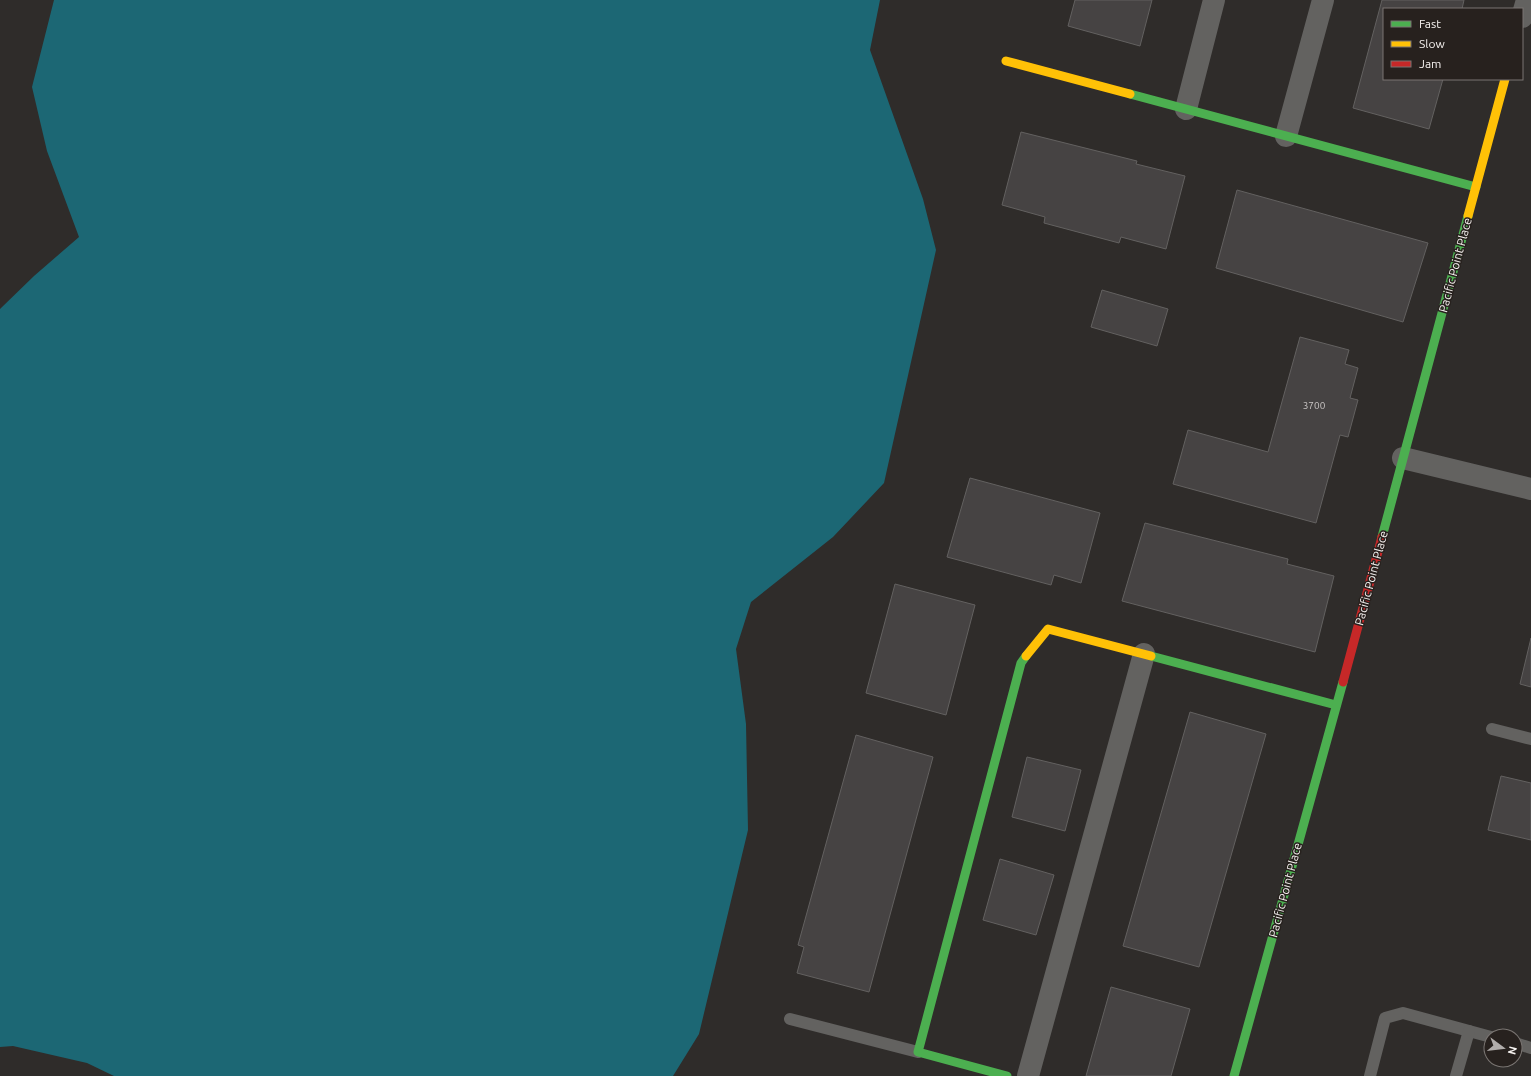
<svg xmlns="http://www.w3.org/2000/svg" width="1531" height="1076" viewBox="0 0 1531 1076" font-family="Ubuntu,sans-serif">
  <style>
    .water { fill: #1c6774 }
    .building { fill: #464343; stroke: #636160 }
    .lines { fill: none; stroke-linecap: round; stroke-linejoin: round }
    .lane { stroke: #636260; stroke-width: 12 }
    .street { stroke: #636260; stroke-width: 22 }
    .fast { stroke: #4caf50; stroke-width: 9 }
    .slow { stroke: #ffc107; stroke-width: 9 }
    .jam { stroke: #c62828; stroke-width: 9 }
    .labels { text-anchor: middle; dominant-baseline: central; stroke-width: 3; stroke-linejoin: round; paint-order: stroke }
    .number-label { font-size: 10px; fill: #cbc7c6 }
    .street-label { font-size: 12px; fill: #f7f3f1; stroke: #27211e }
  </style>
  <rect width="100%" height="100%" fill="#2f2c2a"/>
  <polygon class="water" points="54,0 880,0 870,50 923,199 936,250 884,483 833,537 751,602 736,649 746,724 748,830 699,1034 673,1076 114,1076 87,1063 13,1046 0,1047 0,309 34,276 79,237 47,151 32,87"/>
  <g class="building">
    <polygon points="1075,0 1152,0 1140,46 1068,26"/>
    <polygon points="1382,0 1464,0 1462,9 1384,9 1384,79 1443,79 1429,129 1353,108"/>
    <polygon points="1021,132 1137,161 1136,164 1185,176 1166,249 1121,237 1119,243 1044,223 1045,217 1002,205"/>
    <polygon points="1237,190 1428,243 1403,322 1216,268"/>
    <polygon points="1102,290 1168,309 1157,346 1091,327"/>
    <polygon points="1300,337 1349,350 1345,364 1358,368 1350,398 1358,400 1348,437 1340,435 1316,523 1173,484 1188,430 1268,452"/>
    <polygon points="970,478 1100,513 1081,583 1054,575 1051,585 947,557"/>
    <polygon points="1145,523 1288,559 1287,564 1334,576 1315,652 1122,601"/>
    <polygon points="895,584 975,605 946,715 866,693"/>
    <polygon points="1531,638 1531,687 1520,684"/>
    <polygon points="1190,712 1266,734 1199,967 1123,946"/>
    <polygon points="856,735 933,757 869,992 797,973 804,947 798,945"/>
    <polygon points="1027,757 1081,770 1065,831 1012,817"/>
    <polygon points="1501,776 1531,783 1531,840 1488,830"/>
    <polygon points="1000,859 1054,875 1036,935 983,920"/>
    <polygon points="1111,987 1190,1009 1171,1076 1086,1076"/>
  </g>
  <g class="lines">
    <g class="lane">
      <polyline points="1492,729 1531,739"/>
      <polyline points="790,1019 918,1052"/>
      <polyline points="1515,1043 1531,1048"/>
      <polyline points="1370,1076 1385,1018 1403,1013 1491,1037"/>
      <polyline points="1456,1076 1469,1031"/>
    </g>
    <g class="street">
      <polyline points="1522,17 1527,0"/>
      <polyline points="1186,109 1214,0"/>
      <polyline points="1286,136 1323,0"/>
      <polyline points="1403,458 1531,489"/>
      <polyline points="1028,1076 1144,654"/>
    </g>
    <g class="fast">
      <polyline points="1130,94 1476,187"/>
      <polyline points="1382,537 1468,216"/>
      <polyline points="1151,656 1336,705"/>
      <polyline points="1007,1076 918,1052 1021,663 1026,656"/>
      <polyline points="1234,1076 1343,682"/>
    </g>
    <g class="slow">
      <polyline points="1006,61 1130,94"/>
      <polyline points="1468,216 1505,79"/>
      <polyline points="1026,656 1048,629 1151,656"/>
    </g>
    <polyline class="jam" points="1343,682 1382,537"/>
  </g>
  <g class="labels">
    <g class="number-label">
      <text x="1314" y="405">3700</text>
    </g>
    <g class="street-label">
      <text transform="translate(1455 265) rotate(-75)">Pacific Point Place</text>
      <text transform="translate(1371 578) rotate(-75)">Pacific Point Place</text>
      <text transform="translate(1285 890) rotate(-75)">Pacific Point Place</text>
    </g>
  </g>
  <rect x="1383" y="8" width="140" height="72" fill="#27211e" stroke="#7a7572"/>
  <rect x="1391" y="21" width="20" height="6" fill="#4caf50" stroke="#7a7572"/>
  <text x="1419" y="28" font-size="12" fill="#f7f3f1">Fast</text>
  <rect x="1391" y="41" width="20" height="6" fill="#ffc107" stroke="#7a7572"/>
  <text x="1419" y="48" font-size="12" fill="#f7f3f1">Slow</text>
  <rect x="1391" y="61" width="20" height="6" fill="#c62828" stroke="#7a7572"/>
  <text x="1419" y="68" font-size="12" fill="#f7f3f1">Jam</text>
  <g transform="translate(1503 1048) rotate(105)"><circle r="19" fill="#27211e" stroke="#7a7572"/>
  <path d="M0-3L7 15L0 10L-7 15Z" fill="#b1adab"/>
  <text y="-6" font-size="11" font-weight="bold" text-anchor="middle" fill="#f7f3f1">N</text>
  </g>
</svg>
